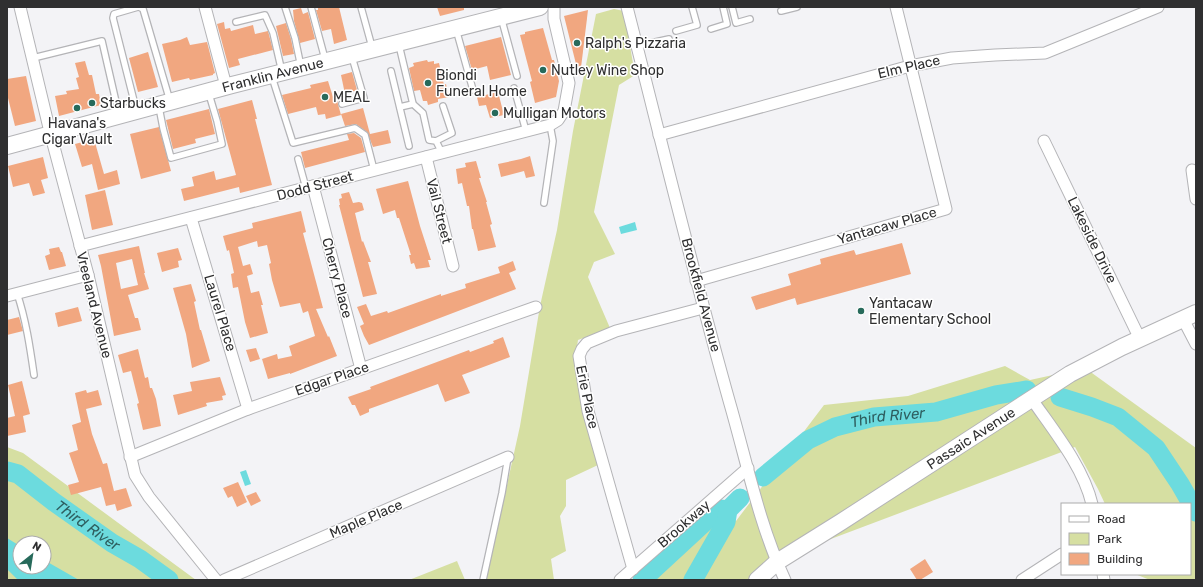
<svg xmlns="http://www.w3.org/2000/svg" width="1203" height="587" viewBox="0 0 1203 587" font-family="Rubik,sans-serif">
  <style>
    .green { fill: #d6dfa2; fill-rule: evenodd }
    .water { fill: #6cdbde }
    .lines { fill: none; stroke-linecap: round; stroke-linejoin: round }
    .river { stroke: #6cdbde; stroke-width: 19 }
    .building { fill: #f1a780; fill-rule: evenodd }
    .lane-casing { stroke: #b4b4b7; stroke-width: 8 }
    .street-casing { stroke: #b4b4b7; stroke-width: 13 }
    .secondary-casing { stroke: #b4b4b7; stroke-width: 18 }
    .lane { stroke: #fff; stroke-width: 5.5 }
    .street { stroke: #fff; stroke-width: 11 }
    .secondary { stroke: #fff; stroke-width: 16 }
    .poi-dot { fill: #276a5b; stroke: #fff; stroke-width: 1.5 }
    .labels { text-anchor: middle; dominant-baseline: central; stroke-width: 3; stroke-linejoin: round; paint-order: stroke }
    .poi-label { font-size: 14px; fill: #2f2f30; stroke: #fff; text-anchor: start }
    .street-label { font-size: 14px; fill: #2f2f30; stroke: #fff }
    .water-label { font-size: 15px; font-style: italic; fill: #2e5f60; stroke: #fff }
  </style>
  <rect width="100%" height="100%" fill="#f3f3f6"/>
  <g class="green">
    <polygon points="614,9 624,11 635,75 619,85 594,212 615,254 594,262 588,277 610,328 578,340 575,360 598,465 566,480 566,506 560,516 566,551 551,559 554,580 486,580 520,426 540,306 557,230 573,131 596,14"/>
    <path d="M 1005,366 L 1030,380 L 1085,368 L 1196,448 L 1196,580 L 1150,580 L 1135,574 L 1190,574 L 1190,504 L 1105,504 L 1098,489 L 1075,447 L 799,551 L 768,580 L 646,580 C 659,567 710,513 723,510 L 736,521 L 824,405 L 908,396 Z"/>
    <path d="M 7,447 L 23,453 L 196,580 L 8,580 L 7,579 ZM 20,543 L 44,543 L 44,567 L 20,567 Z"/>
    <polygon points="457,561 465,580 409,580"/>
  </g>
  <g class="water">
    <polygon points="635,222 637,230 621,234 619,227"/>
    <polygon points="246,470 251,484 245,486 240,472"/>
    <polygon points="7,538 20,546 20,567 44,567 44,560 79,580 18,580 7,569"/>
  </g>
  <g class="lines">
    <g class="river">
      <polyline points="1060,397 1092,407 1118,417 1156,448 1180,484 1196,512"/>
      <path id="s1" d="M 7,471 L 18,474 L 54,502 L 112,543 L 140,559 L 169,580"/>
      <path id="s2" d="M 763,477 L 808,440 L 835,427 L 874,417 L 936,412 L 996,395 L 1027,390"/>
      <polyline points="642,580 707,520 720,509 728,510"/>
      <polyline points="693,580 726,522 728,510 740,498"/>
    </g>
  </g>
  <g class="building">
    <polygon points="318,7 339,7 347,40 334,44 331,29 322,31 316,10 318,10"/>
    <polygon points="437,7 464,7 464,10 440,16"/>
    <polygon points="301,8 303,14 308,12 315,39 300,43 294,21 293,10"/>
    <polygon points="588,10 580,76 579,76 564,16"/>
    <polygon points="224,22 225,29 230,28 231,31 253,25 255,34 268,31 273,50 238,59 240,65 229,68 217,24"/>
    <polygon points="286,23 291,39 294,54 283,56 276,26"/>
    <polygon points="543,28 552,60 554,60 559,81 556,97 535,103 530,82 532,81 520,35 525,34 525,32"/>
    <polygon points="187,37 190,45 207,42 215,73 213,74 213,75 190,80 189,78 172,82 162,44 180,40"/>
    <polygon points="501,37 511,75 490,80 487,66 472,70 465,46"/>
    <polygon points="148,52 158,87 138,92 129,58"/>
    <polygon points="427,60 428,62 434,61 434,64 439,63 444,85 446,84 449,97 438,99 438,102 428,105 427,101 423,101 420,90 414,91 409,68 414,66 413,63"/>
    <polygon points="85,61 89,75 92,75 96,94 99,94 101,105 59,116 55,96 67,94 66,91 79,89 76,78 79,77 75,63"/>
    <polygon points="352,72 357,90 345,94 341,75"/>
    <polygon points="26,76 36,121 15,126 7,94 7,79"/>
    <polygon points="328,81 333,97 336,97 341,115 326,119 325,114 318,115 316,107 288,114 282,95 311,88 310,85"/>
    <polygon points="498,92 504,115 490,118 486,105 479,106 477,97"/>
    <polygon points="252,100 257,119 255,119 272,185 240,193 239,187 184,201 181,189 194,186 192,177 214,171 216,180 236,175 218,109"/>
    <polygon points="363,108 370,134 388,130 391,143 373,147 367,132 356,124 345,126 341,114"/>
    <polygon points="209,109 215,134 195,139 196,143 173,149 166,120"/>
    <polygon points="159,127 171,171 141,179 130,134"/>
    <polygon points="354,133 361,138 365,152 305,168 301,152 349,140 347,134"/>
    <polygon points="94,139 104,174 117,170 120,184 98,190 92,164 82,167 75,144"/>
    <polygon points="530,156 535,176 526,178 524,171 501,177 498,164 521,159"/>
    <polygon points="43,157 48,178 41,180 45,193 33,196 29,183 13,187 8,166"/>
    <polygon points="476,161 481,178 479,178 487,202 486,202 492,224 490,225 496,247 478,251 473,229 472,229 469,206 467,206 462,183 458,184 456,169 466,167 465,163"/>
    <polygon points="408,181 420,226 431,260 428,260 430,267 416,269 414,263 411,264 409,255 411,255 399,218 397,218 395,210 383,214 376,189"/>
    <polygon points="105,190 113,225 92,230 85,195"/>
    <polygon points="349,192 353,203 359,202 362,203 364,210 355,213 362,242 363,241 371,262 368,262 377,294 363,297 339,205 340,205 339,199 342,198 341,194"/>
    <polygon points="301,211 306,232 303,233 323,308 316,309 328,337 329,336 337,356 290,374 290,373 268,379 262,359 277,354 278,359 292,356 289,346 315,336 308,311 303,313 300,303 280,307 272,280 269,264 271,263 267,245 258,247 257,241 238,247 243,266 250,264 253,274 247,276 251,293 259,291 263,305 261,305 268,333 250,338 245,322 238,287 233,288 231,274 234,273 229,250 227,251 223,236 253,228 252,223"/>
    <polygon points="902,243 911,274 797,305 795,298 756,310 751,297 791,285 788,274 821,264 820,259 854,250 856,255"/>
    <path d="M 139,246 L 145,273 L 144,273 L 149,289 L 128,295 L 135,318 L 138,318 L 141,330 L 114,336 L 101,266 L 98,255 ZM 132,259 L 138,285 L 121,289 L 116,263 Z"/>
    <polygon points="59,247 61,252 62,252 66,266 49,270 45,256 50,254 49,249"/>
    <polygon points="178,248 182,260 178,261 179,267 162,272 157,253"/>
    <polygon points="513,261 516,270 509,273 516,289 369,345 364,336 360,326 364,324 357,307 366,304 371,316 387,311 388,313 441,294 441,296 466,288 465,284 500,273 498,267"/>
    <polygon points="191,284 196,301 194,302 200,330 201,330 210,361 192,368 186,334 173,288"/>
    <polygon points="78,307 82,321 58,327 55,313"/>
    <polygon points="19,317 23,331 7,335 7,320"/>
    <polygon points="503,337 510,357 462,375 470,393 445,402 438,384 369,409 369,412 360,416 355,405 352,405 348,397 371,389 370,387 469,350 470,352 494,343 493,341"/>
    <polygon points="256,348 260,359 250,362 246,350"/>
    <polygon points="138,349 145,378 148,377 150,388 152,388 156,399 161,426 143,430 137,404 139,403 131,371 123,373 118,355"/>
    <polygon points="220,377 226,395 222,396 223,400 206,403 207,406 178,415 173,395 192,391 190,382"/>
    <polygon points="22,381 30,414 23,416 26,432 7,436 7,418 15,416 8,385"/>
    <polygon points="86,390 87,393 98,390 102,405 86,409 92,434 103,464 107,463 114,491 126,488 132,506 117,511 115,504 106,506 101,487 71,495 68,485 79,482 69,453 78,450 72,425 81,422 75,393"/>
    <polygon points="238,482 247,502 237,507 232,496 228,498 223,488"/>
    <polygon points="256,492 261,501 251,506 246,496"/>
    <polygon points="925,559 933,572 920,580 917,580 910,569"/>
  </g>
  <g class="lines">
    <defs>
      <g id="lane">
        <polyline points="139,7 143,9 170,101"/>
        <polyline points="285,7 295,38 301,67"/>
        <polyline points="311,7 325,59"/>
        <polyline points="361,7 372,47"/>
        <polyline points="732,7 736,23 750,19"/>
        <polyline points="781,11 797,7"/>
        <polyline points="501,17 517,76"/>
        <polyline points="236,22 265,15 273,33 282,72"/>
        <polyline points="456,29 473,90"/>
        <polyline points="711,29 727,24 723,7"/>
        <polyline points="676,31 697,25 692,7"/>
        <polyline points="399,45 413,104 423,113 429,140 436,141 442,153"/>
        <polyline points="637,46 669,39"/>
        <polyline points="33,58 102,41 119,115"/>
        <polyline points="391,71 409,146"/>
        <polyline points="272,77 293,143 355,128 365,135 374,170"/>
        <polyline points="514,88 526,131"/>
        <polyline points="342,104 364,98 352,57"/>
        <polyline points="159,107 163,128 171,158 222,144 217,121 209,94"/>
        <polyline points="400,107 413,104"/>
        <polyline points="136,109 113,18 114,14 138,7"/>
        <polyline points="436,141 452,133 443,106"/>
        <polyline points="298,159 306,188"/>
        <polyline points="544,203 553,141 550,125"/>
        <path d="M 17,293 C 26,320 30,347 34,375"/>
        <polyline points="483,580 502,493 508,457"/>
      </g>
      <g id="street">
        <polyline points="20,7 50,132 88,275 135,475 149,497 216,580"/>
        <polyline points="205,7 226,86"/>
        <path d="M 627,7 C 661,140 693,273 730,404 C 747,463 759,524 785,580"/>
        <polyline points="659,135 910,66 952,58 995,55 1045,53 1158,7"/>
        <polyline points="1044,141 1140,339"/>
        <polyline points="426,157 453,266"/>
        <polyline points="1192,170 1196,199"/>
        <polyline points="313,186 361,369"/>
        <polyline points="191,218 248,409"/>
        <polyline points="80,246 550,125 558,120 564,111 569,83 554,19 554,7"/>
        <polyline points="696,281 946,209 896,7"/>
        <polyline points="7,296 88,275"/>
        <polyline points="1183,319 1196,344"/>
        <path d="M 1031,398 C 1053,430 1083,466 1092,504"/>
        <polyline points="130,457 248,409 536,307"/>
        <polyline points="633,569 588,411 579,356 582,349 587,343 616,331 703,308"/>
        <polyline points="1103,574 1104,580"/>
        <polyline points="224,580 508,457"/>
        <polyline points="620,580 748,468"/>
        <polyline points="1022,580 1062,554"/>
      </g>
      <g id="secondary">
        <path id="s3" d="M 7,146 L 232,85 L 540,7"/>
        <path id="s4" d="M 757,580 L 777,562 L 841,522 L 1070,374 L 1122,347 L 1196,313"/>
      </g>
    </defs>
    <use href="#lane" class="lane-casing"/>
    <use href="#street" class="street-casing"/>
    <use href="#secondary" class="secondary-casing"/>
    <use href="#lane" class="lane"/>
    <use href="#street" class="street"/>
    <use href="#secondary" class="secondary"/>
  </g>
  <g class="poi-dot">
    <circle cx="577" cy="43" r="4"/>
    <circle cx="543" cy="70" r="4"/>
    <circle cx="428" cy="83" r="4"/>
    <circle cx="325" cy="97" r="4"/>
    <circle cx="92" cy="103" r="4"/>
    <circle cx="77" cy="108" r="4"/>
    <circle cx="495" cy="113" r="4"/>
    <circle cx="861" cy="311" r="4"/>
  </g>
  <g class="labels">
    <g class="poi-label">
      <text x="585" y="43">Ralph's Pizzaria</text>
      <text x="551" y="70">Nutley Wine Shop</text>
      <text x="436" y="75">Biondi<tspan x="436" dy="16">Funeral Home</tspan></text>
      <text x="333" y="97">MEAL</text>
      <text x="100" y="103">Starbucks</text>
      <text x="503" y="113">Mulligan Motors</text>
      <text x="77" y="123" text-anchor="middle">Havana's<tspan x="77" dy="16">Cigar Vault</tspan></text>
      <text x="869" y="303">Yantacaw<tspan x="869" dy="16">Elementary School</tspan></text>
    </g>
    <g class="street-label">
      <text transform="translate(909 67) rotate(-13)">Elm Place</text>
      <text stroke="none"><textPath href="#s3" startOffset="275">Franklin Avenue</textPath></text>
      <text transform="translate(315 186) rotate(-15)">Dodd Street</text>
      <text transform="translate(439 211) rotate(76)">Vail Street</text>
      <text transform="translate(887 226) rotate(-16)">Yantacaw Place</text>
      <text transform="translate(1092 240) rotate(64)">Lakeside Drive</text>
      <text transform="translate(337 278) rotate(75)">Cherry Place</text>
      <text transform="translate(701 295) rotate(75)">Brookfield Avenue</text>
      <text transform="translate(94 305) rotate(76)">Vreeland Avenue</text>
      <text transform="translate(220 313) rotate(73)">Laurel Place</text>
      <text transform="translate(332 379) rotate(-19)">Edgar Place</text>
      <text transform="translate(587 397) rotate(78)">Erie Place</text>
      <text stroke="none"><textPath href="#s4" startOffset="257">Passaic Avenue</textPath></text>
      <text transform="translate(366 519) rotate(-23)">Maple Place</text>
      <text transform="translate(684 524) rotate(-41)">Brookway</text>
    </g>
    <g class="water-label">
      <text stroke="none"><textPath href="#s2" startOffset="142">Third River</textPath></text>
      <text stroke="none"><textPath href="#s1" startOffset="98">Third River</textPath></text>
    </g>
  </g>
  <rect width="1203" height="587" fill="none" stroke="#2f2f30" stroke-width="16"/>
  <rect x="1061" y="503" width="130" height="72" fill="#ffffff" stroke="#acacac"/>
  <rect x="1069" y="516" width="20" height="6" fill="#ffffff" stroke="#acacac"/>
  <text x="1097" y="523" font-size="12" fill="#2f2f30">Road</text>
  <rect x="1069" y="533" width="20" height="12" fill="#d6dfa2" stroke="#acacac"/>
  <text x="1097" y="543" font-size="12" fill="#2f2f30">Park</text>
  <rect x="1069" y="553" width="20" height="12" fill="#f1a780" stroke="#acacac"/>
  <text x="1097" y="563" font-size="12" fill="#2f2f30">Building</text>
  <g transform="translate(32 555) rotate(30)"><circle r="19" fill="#ffffff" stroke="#acacac"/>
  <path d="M0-3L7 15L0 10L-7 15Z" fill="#276a5b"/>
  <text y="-6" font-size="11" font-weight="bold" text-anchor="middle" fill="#2f2f30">N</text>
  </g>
</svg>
